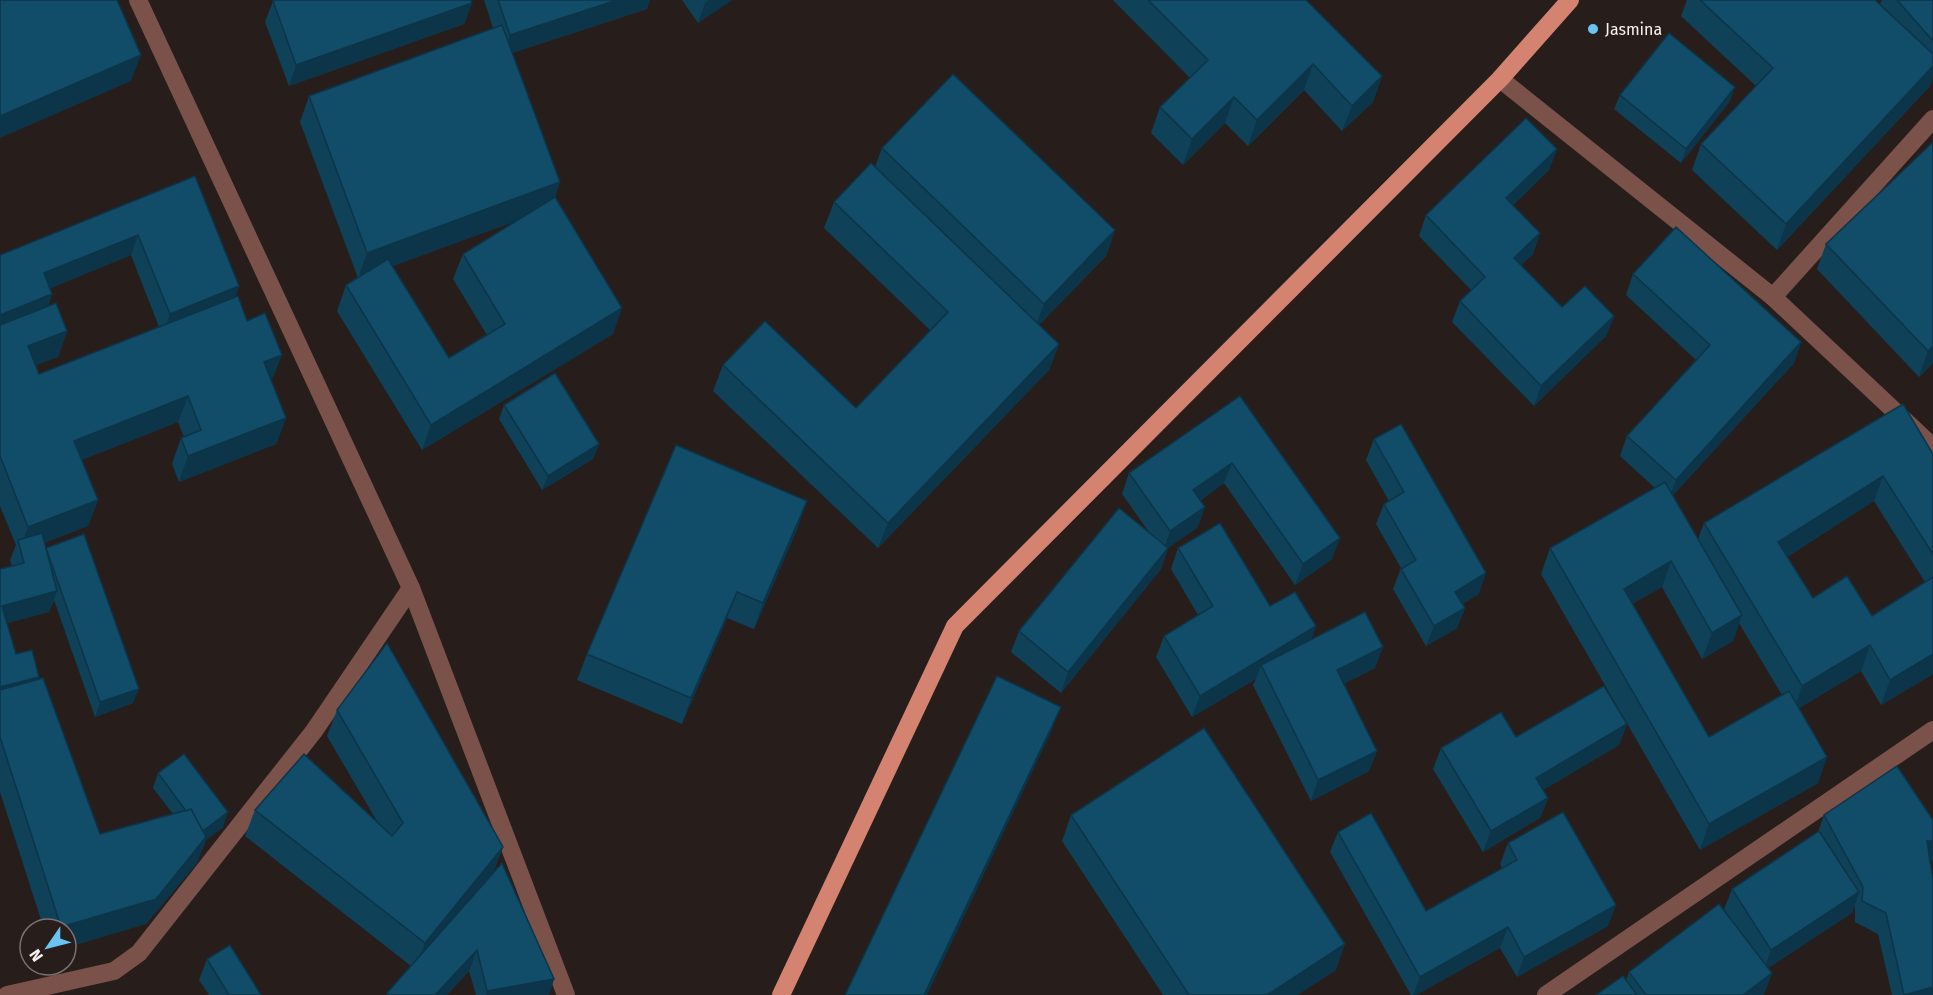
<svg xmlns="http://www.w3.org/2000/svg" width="1933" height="995" viewBox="0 0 1933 995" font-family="'Fira Sans',sans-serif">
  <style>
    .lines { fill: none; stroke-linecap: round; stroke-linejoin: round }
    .minor { stroke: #7a5249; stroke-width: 18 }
    .major { stroke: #d48371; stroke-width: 18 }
    .wall { fill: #0f4159; fill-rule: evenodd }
    .shaded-wall { fill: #0c3549 }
    .building { fill: #114c68; stroke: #0c3549; stroke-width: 1.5 }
    .poi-dot { fill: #6bc3f2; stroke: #271e1c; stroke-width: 2 }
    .labels { text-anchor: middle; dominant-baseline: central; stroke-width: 6; stroke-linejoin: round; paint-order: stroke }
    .poi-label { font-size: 16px; fill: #f8f2f0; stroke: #271e1c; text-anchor: start }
  </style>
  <rect width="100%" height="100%" fill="#271e1c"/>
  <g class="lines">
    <g class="minor">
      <polyline points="138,0 411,588 566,995"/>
      <polyline points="1500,79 1773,297 1933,447"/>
      <polyline points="1773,297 1933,119"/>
      <polyline points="7,995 114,971 139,953 314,731 411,588"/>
      <polyline points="1546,995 1933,730"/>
    </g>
    <polyline class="major" points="781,995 955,626 1500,79 1570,0"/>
  </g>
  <g class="wall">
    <path d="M 484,0 L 650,0 L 647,9 L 512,53 L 560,182 L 555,197 L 613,334 L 422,450 L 337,311 L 346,285 L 358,278 L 300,122 L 309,96 L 493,28 ZM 516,221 L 463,254 L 453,279 L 487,335 L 449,358 L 392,266 Z"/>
    <polygon points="682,0 732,0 698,23"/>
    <polygon points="1113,0 1306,0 1382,76 1373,102 1342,131 1304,90 1248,146 1225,123 1183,165 1151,133 1160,107 1190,78"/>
    <polygon points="1687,0 1875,0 1880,4 1882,0 1933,0 1933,76 1930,86 1777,250 1692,170 1701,144 1756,86 1681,16"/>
    <polygon points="273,1 472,3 464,24 289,86 265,22"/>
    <polygon points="1620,95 1730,101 1681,163 1614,109"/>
    <polygon points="1933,142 1933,363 1919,377 1817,269 1826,244"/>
    <polygon points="882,148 1115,230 1106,256 1039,325 1059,344 1049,370 878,548 713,391 723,365 856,408 930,330 824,228 834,202 875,167"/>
    <polygon points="1557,149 1549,170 1513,205 1540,233 1533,254 1521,265 1562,307 1614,316 1606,336 1534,406 1452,322 1460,301 1471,290 1419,236 1426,215"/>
    <path d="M 195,176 L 239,286 L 235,297 L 272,380 L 271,381 L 286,418 L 276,444 L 179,482 L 172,464 L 181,438 L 184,437 L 178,422 L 81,460 L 98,500 L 88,526 L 44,543 L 46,548 L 133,703 L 95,717 L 54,600 L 49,612 L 7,623 L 16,654 L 38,679 L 100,834 L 173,814 L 153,788 L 158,773 L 223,827 L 206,840 L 197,863 L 146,924 L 66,929 L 44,929 L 0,792 L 0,569 L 12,566 L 10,560 L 16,545 L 0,506 L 0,255 ZM 131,255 L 159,327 L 39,374 L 35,365 L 58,357 L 67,331 L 48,306 L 52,294 L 50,288 Z"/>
    <path d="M 1633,274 L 1801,342 L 1794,363 L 1673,495 L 1698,539 L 1704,523 L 1933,454 L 1933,674 L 1881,705 L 1861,671 L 1799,708 L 1818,783 L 1700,850 L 1541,574 L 1550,548 L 1655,488 L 1620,456 L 1627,436 L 1696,360 L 1626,295 ZM 1874,501 L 1925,582 L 1872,616 L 1813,598 L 1787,557 ZM 1662,587 L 1702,659 L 1733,641 L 1739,623 L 1782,695 L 1709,737 L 1632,604 Z"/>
    <polygon points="1240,396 1332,559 1295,585 1224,483 1201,500 1198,527 1168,548 1161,569 1061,693 1011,652 1019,631 1149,532 1122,494 1129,473"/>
    <polygon points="504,405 599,444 593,459 542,490 499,419"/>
    <polygon points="1374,439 1479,594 1462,604 1465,608 1457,628 1426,646 1393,589 1401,568 1376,524 1384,504 1389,501 1366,460"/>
    <polygon points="798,527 754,629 727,618 682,724 577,680 587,654"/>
    <polygon points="1178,548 1270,606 1316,626 1311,640 1375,668 1343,684 1377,751 1369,771 1311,801 1253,685 1256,679 1192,717 1156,657 1164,636 1198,615 1171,569"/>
    <polygon points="337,710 503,847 493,873 554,979 549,995 476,995 469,971 447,995 386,995 411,966 245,836 255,810 378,823 327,736"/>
    <polygon points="1627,724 1619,745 1543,790 1548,798 1540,818 1483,852 1433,769 1441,748 1516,737"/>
    <polygon points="1071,815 1336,970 1297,995 1163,995 1062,841"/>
    <polygon points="1824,815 1930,861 1933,995 1892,995 1878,934 1855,922 1855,908 1854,906 1852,913 1768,968 1772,973 1764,994 1763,995 1596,995 1626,980 1629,972 1728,915 1724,909 1732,889 1818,832"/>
    <polygon points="1338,832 1426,911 1502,868 1500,864 1508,843 1608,926 1517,977 1500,948 1416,995 1411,995 1330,852"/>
    <polygon points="207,959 261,995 209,995 199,980"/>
  </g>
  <g class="shaded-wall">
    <polygon points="617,0 650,0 647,9 502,56 510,35"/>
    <polygon points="709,0 732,0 698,23 705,3"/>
    <polygon points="472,3 464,24 289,86 296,65"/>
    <polygon points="141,55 131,81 0,138 0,116"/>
    <polygon points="1313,64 1304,90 1248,146 1257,120"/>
    <polygon points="1933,66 1933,76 1930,86 1777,250 1786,224"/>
    <polygon points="1382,76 1373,102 1342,131 1352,106"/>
    <polygon points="1735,87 1730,101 1681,163 1686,149"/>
    <polygon points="1234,97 1225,123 1183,165 1192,139"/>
    <polygon points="1557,149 1549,170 1498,218 1506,198"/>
    <polygon points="560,182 551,208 358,279 367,253"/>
    <polygon points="1115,230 1106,256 1034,330 1044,304"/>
    <polygon points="1540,233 1533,254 1507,279 1514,258"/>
    <polygon points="138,235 131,255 37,294 44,273"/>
    <polygon points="239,286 232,307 163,335 170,314"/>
    <polygon points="52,294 45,315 0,333 0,315"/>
    <polygon points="622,308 613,334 422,450 431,425"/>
    <polygon points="1614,316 1606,336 1534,406 1541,386"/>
    <polygon points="67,331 58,357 18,372 28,346"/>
    <polygon points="1801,342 1794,363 1668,501 1676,480"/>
    <polygon points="1059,344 1049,370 878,548 888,523"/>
    <polygon points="1933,346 1933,363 1919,377 1928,351"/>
    <polygon points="282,355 272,380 254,388 264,362"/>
    <polygon points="188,396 178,422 64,467 74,441"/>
    <polygon points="286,418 276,444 179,482 188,456"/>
    <polygon points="599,444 593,459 542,490 548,476"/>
    <polygon points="1232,463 1224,483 1186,510 1193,490"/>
    <polygon points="1883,476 1874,501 1769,568 1778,542"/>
    <polygon points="98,500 88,526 21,552 20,549 28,527"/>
    <polygon points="807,501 798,527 754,629 763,603"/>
    <polygon points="1205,507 1198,527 1168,548 1161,569 1061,693 1068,672 1163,552 1170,531"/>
    <polygon points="1340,538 1332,559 1295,585 1303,564"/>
    <polygon points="1671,561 1662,587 1614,614 1624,589"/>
    <polygon points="1486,573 1479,594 1447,612 1455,592"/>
    <polygon points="57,591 49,612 0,625 2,606"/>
    <polygon points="737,592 727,618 682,724 691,698"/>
    <polygon points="1465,608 1457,628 1426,646 1434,626"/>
    <polygon points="1742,615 1733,641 1702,659 1712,633"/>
    <polygon points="1316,626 1308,647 1261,665 1256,679 1192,717 1200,696"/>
    <polygon points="1870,645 1861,671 1793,712 1802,686"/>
    <polygon points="1383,647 1375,668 1329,691 1337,670"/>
    <polygon points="1933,654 1933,674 1881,705 1890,680"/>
    <polygon points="39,677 32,697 0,705 0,687"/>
    <polygon points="139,689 133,703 95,717 100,702"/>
    <polygon points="1061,707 1051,732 927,995 924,995"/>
    <polygon points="1627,724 1619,745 1528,799 1536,778"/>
    <polygon points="1377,751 1369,771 1311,801 1318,780"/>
    <polygon points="1827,757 1818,783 1700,850 1709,824"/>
    <polygon points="1548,798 1540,818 1483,852 1491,831"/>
    <polygon points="228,812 223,827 206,840 197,863 146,924 66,948 66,929 61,929 61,927 202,832"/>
    <polygon points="1927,841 1933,841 1933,861 1920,862"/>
    <polygon points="503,847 493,873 415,969 425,943"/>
    <polygon points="1859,892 1852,913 1764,970 1771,950"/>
    <polygon points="1616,905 1608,926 1517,977 1524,957"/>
    <polygon points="1508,927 1500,948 1416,995 1413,995 1420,977"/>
    <polygon points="1345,944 1336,970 1297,995 1267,995"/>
    <polygon points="477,950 469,971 447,995 435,995"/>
    <polygon points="1772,973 1764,994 1763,995 1743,995"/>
    <polygon points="554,979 549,995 486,995 487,991"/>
    <polygon points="1933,987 1933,995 1904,995"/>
  </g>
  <g class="building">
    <polygon points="0,0 117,0 141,55 0,116"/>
    <polygon points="277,0 471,0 472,3 296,65 273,1"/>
    <polygon points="498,0 617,0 510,35"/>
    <polygon points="1148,0 1306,0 1382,76 1352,106 1313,64 1257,120 1234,97 1192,139 1160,107 1208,60"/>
    <polygon points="1700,0 1875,0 1933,54 1933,66 1786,224 1701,144 1773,68"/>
    <polygon points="1897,0 1933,0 1933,41"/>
    <polygon points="502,25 560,182 367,253 309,96"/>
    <polygon points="1669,33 1735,87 1686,149 1620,95"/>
    <polygon points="953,74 1115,230 1044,304 882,148"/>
    <polygon points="1526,118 1557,149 1506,198 1540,233 1514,258 1562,307 1585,286 1614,316 1541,386 1460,301 1485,277 1426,215"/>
    <polygon points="1933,142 1933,346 1928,351 1826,244"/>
    <polygon points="871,163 1059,344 888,523 723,365 765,321 856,408 948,312 834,202"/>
    <polygon points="195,176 239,286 170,314 138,235 44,273 52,294 0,315 0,255"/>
    <polygon points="555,197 622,308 431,425 346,285 388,259 449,358 505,324 463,254"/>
    <polygon points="1676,227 1801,342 1676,480 1627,436 1710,345 1633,274"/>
    <polygon points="238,296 247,321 265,313 282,355 264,362 286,418 188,456 181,438 201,430 188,396 74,441 98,500 28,527 0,456 0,325 56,303 67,331 28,346 39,374"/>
    <polygon points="555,373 599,444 548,476 504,405"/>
    <polygon points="1240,396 1340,538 1303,564 1232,463 1193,490 1205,507 1170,531 1129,473"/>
    <polygon points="1903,404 1933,454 1933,554 1883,476 1778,542 1813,598 1847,576 1872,616 1933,577 1933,654 1890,680 1870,645 1802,686 1704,523"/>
    <polygon points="1401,424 1486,573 1455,592 1465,608 1434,626 1401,569 1416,560 1384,504 1404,492 1374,439"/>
    <polygon points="676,445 807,501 763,603 737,592 691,698 587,654"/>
    <polygon points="1665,482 1742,615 1712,633 1671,561 1624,589 1709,737 1789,691 1827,757 1709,824 1550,548"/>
    <polygon points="1119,508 1168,548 1068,672 1019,631"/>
    <polygon points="1220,523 1270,606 1295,592 1316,626 1200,696 1164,636 1213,606 1178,548"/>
    <polygon points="42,533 57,591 2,606 16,654 32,650 39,677 0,687 0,569 24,563 18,540"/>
    <polygon points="84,534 139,689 100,702 46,548"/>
    <polygon points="1365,612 1383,647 1337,670 1377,751 1318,780 1261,665"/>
    <polygon points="387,643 503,847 425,943 255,810 304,754 392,836 403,823 337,710"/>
    <polygon points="997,676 1061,707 924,995 845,995"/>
    <polygon points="43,678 100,834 191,809 206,837 156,899 61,927 0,737 0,690"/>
    <polygon points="1604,686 1627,724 1536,778 1548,798 1491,831 1441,748 1501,712 1516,737"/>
    <polygon points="1204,728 1345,944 1267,995 1189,995 1071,815"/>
    <polygon points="184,754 228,812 203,831 191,809 186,811 158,773"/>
    <polygon points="1897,766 1933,820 1933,841 1927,841 1933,880 1933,987 1904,995 1886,913 1862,901 1863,887 1824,815"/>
    <polygon points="1563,812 1616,905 1524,957 1508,927 1420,977 1338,832 1371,813 1426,911 1517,860 1508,843"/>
    <polygon points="1819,831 1859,892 1771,950 1732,889"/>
    <polygon points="502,863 554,979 487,991 477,950 435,995 389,995 387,993"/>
    <polygon points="1719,904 1772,973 1743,995 1646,995 1629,972"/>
    <polygon points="230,945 261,995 229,995 207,959"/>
    <polygon points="1623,976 1637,995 1596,995"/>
  </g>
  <circle class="poi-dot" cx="1593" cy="29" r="6"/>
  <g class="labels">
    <g class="poi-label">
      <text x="1605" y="29">Jasmina</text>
    </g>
  </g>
  <g transform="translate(48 947) rotate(235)"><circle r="28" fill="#271e1c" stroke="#7b7371" stroke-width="1.5"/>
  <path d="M0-4.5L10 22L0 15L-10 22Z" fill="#6bc3f2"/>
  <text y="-9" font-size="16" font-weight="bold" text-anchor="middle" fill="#f8f2f0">N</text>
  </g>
</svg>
